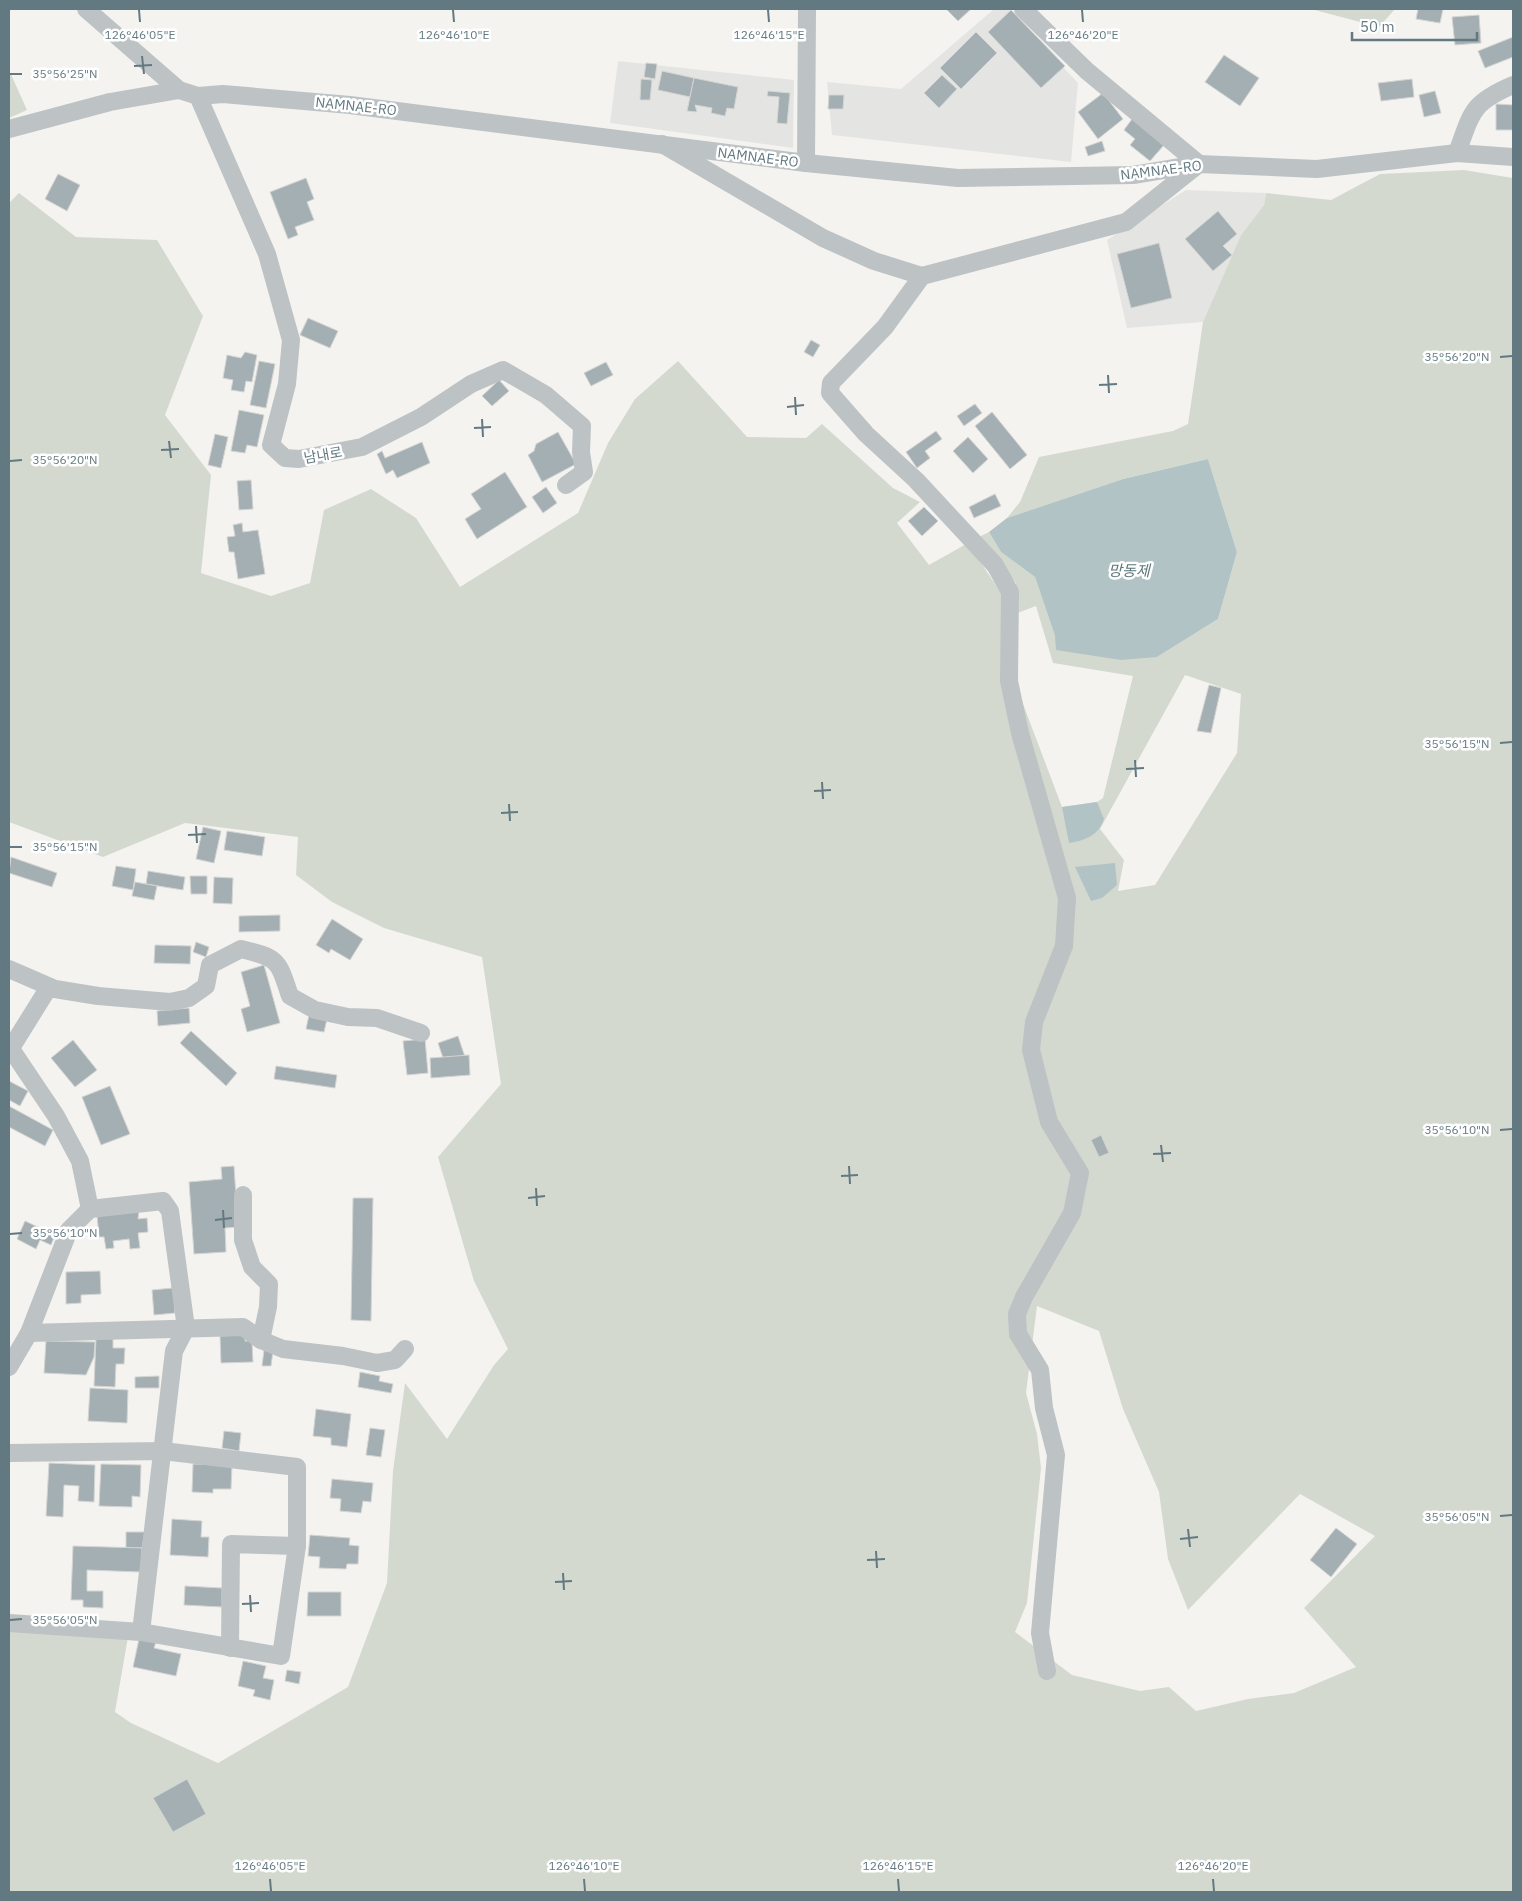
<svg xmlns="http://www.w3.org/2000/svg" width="1522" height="1901" viewBox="0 0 1522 1901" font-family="'IBM Plex Sans','Noto Sans KR',sans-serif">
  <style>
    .built { fill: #e4e5e3 }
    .green { fill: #d4d9cf; fill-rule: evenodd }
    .water { fill: #b1c3c4 }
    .building { fill: #a3afb2; stroke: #d5d5d3 }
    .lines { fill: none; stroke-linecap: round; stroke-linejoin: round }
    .minor { stroke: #bdc2c4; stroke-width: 18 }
    .ticks { fill: none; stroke: #637981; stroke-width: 2 }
    .labels { text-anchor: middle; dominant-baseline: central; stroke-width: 5; stroke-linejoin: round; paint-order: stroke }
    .street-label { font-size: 14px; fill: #637981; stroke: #fff }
    .water-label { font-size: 15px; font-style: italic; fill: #5a7678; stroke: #fff }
    .ticks-label { font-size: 12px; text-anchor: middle; fill: #637981; stroke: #fff; stroke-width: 5; stroke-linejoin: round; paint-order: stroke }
  </style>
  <rect width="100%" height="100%" fill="#f4f3f0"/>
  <g class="built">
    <polygon points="994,9 1008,9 1078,83 1071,162 832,135 827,82 901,89"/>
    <polygon points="618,61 794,80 793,148 610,123"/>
    <polygon points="1186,190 1266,193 1264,205 1241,235 1203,322 1127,328 1107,240"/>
  </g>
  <g class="green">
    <polygon points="1311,9 1395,9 1379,27"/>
    <polygon points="9,70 27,110 9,118"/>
    <path d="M 1464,170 L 1513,178 L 1513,1892 L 9,1892 L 9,1628 L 128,1637 L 115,1712 L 131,1723 L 218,1763 L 348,1687 L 387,1583 L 393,1471 L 405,1383 L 447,1439 L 494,1365 L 508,1349 L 474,1281 L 438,1157 L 501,1084 L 482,957 L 384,928 L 332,902 L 296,875 L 298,837 L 185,823 L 103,857 L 9,822 L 9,203 L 19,193 L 76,237 L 157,240 L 203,316 L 165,415 L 211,475 L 201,573 L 271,596 L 310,583 L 324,510 L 371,489 L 416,518 L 460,587 L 578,513 L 608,443 L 635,399 L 678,361 L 747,437 L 806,438 L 822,424 L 893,488 L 920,502 L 897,523 L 929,565 L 968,543 L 1001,593 L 1020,696 L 1062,807 L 1097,802 L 1103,798 L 1133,676 L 1053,663 L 1036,606 L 1015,614 L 1016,583 L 979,537 L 989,532 L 1001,552 L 1035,577 L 1055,636 L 1157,657 L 1218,619 L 1237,552 L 1208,459 L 1123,479 L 1007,518 L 1020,502 L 1039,457 L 1173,431 L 1188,424 L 1203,322 L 1241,235 L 1264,205 L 1266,193 L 1331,200 L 1380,174 ZM 1185,675 L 1241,694 L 1237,753 L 1155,885 L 1118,891 L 1124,860 L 1100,829 ZM 1037,1306 L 1099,1331 L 1123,1409 L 1159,1492 L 1168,1559 L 1188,1610 L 1300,1494 L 1375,1536 L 1304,1608 L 1356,1667 L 1294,1693 L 1248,1699 L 1196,1711 L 1169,1687 L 1140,1691 L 1072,1675 L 1015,1632 L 1027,1603 L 1041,1468 L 1037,1434 L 1026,1393 Z"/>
  </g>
  <g class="water">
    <polygon points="1208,459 1237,552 1218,619 1157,657 1121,660 1056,650 1055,636 1035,577 1001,552 989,532 1007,518 1123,479"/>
    <path d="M 1097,802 L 1104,819 C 1098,836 1086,840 1069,843 L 1062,807 Z"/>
    <polygon points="1115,863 1117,885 1102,898 1091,901 1075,867"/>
  </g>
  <g class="building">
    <polygon points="946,9 971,9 958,21"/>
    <polygon points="1418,9 1443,9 1440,23 1416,19"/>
    <polygon points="1011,10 1065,66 1041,88 988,32"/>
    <polygon points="1479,15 1481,43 1455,45 1452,17"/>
    <polygon points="976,32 997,53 961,89 940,68"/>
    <polygon points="1513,37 1513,57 1485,68 1478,51"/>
    <polygon points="1224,55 1259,78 1240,106 1205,82"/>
    <polygon points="646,63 657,64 655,79 644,77"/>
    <polygon points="662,71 694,78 690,97 658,90"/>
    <polygon points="942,75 957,89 939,108 924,93"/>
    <polygon points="694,78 738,87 734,109 727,108 725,116 711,113 712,108 695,105 697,112 687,111"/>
    <polygon points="641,79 652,80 650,100 640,100"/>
    <polygon points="1412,79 1414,97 1381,101 1378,83"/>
    <polygon points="768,91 790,93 787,124 777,123 779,97 767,96"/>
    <polygon points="1435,91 1441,113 1424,117 1419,95"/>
    <polygon points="1103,93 1123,119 1098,139 1078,112"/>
    <polygon points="829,95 844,95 843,109 828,109"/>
    <polygon points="1496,104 1513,105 1513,130 1496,130"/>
    <polygon points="1132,119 1164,145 1150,161 1130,145 1135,139 1124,130"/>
    <polygon points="1102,141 1105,151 1088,156 1085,147"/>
    <polygon points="58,174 80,185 67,211 45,199"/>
    <polygon points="306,178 314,199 307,202 314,220 295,227 298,235 288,239 270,192"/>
    <polygon points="1218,211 1237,234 1223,246 1232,255 1213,271 1185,239"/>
    <polygon points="1159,243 1172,298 1131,308 1117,254"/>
    <polygon points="308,318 338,331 330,348 300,335"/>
    <polygon points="811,340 820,345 813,357 804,352"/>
    <polygon points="245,352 257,355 252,382 246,381 244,392 231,390 233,380 223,378 227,355 241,358"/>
    <polygon points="259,361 275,364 266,408 250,405"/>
    <polygon points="606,362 613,375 591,386 584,373"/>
    <polygon points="499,380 509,391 492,406 482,396"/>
    <polygon points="975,404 982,413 964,426 957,416"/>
    <polygon points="239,410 264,415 257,447 247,445 245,453 231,451"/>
    <polygon points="992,412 1027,455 1010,469 975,426"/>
    <polygon points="936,431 942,439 925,451 930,458 917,468 906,452"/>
    <polygon points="558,432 576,464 542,482 528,455 534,451 536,444"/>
    <polygon points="215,434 228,437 221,468 208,465"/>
    <polygon points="968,437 988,459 973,473 953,451"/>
    <polygon points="422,442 430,463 397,478 393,470 386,474 377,454 382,451 385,458"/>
    <polygon points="505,472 527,507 477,539 465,519 481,509 471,494"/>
    <polygon points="251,480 253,509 239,510 237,481"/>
    <polygon points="546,487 557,503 543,513 532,497"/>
    <polygon points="995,494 1001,506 974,518 969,507"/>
    <polygon points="924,507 938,521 922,536 908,521"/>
    <polygon points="242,523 243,532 258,530 265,574 238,579 234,552 229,552 227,537 235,536 233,525"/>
    <polygon points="1209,685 1221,688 1211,733 1197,731"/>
    <polygon points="203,827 221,831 214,863 196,859"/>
    <polygon points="227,831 265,837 262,856 224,850"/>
    <polygon points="11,857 57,873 52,887 9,873"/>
    <polygon points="116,866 136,869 133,890 112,886"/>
    <polygon points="148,871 185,877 183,890 146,884"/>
    <polygon points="190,876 207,876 207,894 191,894"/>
    <polygon points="214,877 233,878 232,904 213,903"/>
    <polygon points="135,882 157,886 154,900 132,896"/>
    <polygon points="280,915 280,931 239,932 239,916"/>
    <polygon points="332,919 363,939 350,960 331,949 329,953 316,945"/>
    <polygon points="196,942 209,947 206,957 193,952"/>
    <polygon points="155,945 191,946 190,964 154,963"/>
    <polygon points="264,965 280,1023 247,1032 241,1009 250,1006 241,972"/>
    <polygon points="189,1008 190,1023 158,1026 157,1011"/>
    <polygon points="309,1015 327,1019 324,1032 306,1029"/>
    <polygon points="191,1031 237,1073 226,1086 180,1043"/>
    <polygon points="458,1036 465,1057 445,1064 438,1043"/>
    <polygon points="425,1039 428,1073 407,1075 403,1041"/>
    <polygon points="73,1040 97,1070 75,1087 51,1058"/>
    <polygon points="469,1055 470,1075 431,1078 430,1058"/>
    <polygon points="276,1066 337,1075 335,1088 274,1079"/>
    <polygon points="9,1081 28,1091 20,1106 9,1100"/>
    <polygon points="110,1086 130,1134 101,1145 82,1097"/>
    <polygon points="9,1106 53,1130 45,1146 9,1127"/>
    <polygon points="1101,1135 1109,1153 1099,1157 1091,1140"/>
    <polygon points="234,1166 238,1227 225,1228 226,1252 194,1254 189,1182 222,1179 221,1167"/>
    <polygon points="353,1198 373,1198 371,1321 351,1320"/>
    <polygon points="139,1211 138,1219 147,1218 148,1232 138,1233 140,1248 130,1249 129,1239 113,1241 114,1248 106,1249 104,1237 99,1237 97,1215"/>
    <polygon points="25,1221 55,1235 51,1245 40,1240 36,1249 17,1239"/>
    <polygon points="100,1271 101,1294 81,1295 81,1303 66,1304 66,1272"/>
    <polygon points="173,1288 175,1313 154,1315 152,1290"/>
    <polygon points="245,1335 245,1341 252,1341 253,1362 221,1363 220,1336"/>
    <polygon points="96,1338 113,1338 113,1348 125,1348 124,1364 116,1364 115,1387 94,1386"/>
    <polygon points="46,1341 95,1342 94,1357 86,1375 44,1373"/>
    <polygon points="264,1350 273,1351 271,1366 262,1366"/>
    <polygon points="360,1372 380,1376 379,1381 393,1384 391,1393 358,1387"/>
    <polygon points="159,1376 159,1388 135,1388 135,1377"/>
    <polygon points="90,1388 128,1390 127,1423 88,1421"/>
    <polygon points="316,1409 351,1414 347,1447 331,1445 331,1438 313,1436"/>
    <polygon points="370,1428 385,1430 381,1457 366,1455"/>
    <polygon points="224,1431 241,1433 239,1451 222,1448"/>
    <polygon points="49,1463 95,1465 94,1502 78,1501 79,1486 64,1485 63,1517 46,1516"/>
    <polygon points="101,1464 141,1465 140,1497 132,1496 132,1507 99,1506"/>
    <polygon points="193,1464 232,1465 231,1489 213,1489 213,1493 192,1492"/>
    <polygon points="332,1479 373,1483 371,1502 363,1501 361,1513 340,1511 341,1499 330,1498"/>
    <polygon points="172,1519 202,1521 201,1537 209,1537 208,1557 170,1555"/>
    <polygon points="1336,1528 1357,1544 1331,1577 1310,1560"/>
    <polygon points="126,1532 145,1532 142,1548 126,1548"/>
    <polygon points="310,1535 350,1538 349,1545 359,1546 358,1564 347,1564 346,1569 319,1568 320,1557 308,1556"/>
    <polygon points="73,1546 142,1548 141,1572 87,1570 87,1591 103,1591 103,1608 83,1607 83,1600 71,1600"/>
    <polygon points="185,1586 222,1588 222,1607 184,1605"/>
    <polygon points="308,1592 341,1592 341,1616 307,1616"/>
    <polygon points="139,1639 156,1642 154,1648 181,1654 176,1676 133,1667"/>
    <polygon points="243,1661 266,1666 263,1678 274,1680 270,1700 253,1696 255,1690 238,1686"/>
    <polygon points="287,1670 301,1672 299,1684 285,1681"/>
    <polygon points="187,1779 206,1814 173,1832 153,1798"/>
  </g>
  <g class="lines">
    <g class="minor">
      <polyline points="86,9 179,90"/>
      <polyline points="198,96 267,254 291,340 287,384 271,445 285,458 299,459 362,447 421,417 471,384 503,370 546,395 582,426 581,452 584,472 566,485"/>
      <polyline points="9,129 110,102 179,90 198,96 223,94 350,105 806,163 958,178 1133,175 1199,164 1317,169 1457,153 1513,157"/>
      <polyline points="662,144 823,238 874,261 922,276 885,327 831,383 830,393 866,434 916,480 995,565 1010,592 1009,681 1020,733 1067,898 1064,946 1034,1022 1031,1050 1049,1122 1080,1173 1072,1213 1024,1297 1017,1314 1018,1334 1040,1370 1044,1408 1056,1455 1040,1633 1047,1671"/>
      <path d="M 1457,153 C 1472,112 1471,103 1513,85"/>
      <polyline points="806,163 807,9"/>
      <polyline points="922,276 1126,222 1199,164 1087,71 1023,9"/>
      <path d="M 9,969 L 55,989 L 98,996 L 170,1002 L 189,998 L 206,986 L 210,965 L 241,949 C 279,958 278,960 290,996 L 315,1010 L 348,1017 L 377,1018 L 421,1033"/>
      <polyline points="9,1046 56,1116 80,1161 90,1209 69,1230 29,1333 9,1367"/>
      <polyline points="11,1048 49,987"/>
      <polyline points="243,1195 243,1240 252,1267 269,1284 268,1307 261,1340"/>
      <polyline points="90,1209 163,1201 170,1211 186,1328 174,1351 141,1632"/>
      <polyline points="29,1333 243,1327 261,1340 283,1349 343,1356 377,1363 395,1360 405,1349"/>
      <polyline points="9,1453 163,1451 297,1467 297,1546 281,1656 141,1632 9,1623"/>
      <polyline points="230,1648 231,1544 297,1546"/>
    </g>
  </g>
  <path class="ticks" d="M 139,10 L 140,22M 453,10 L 454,22M 768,10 L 769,22M 1082,10 L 1083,22M 142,56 L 144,74M 134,66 L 152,65M 10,74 L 22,74M 1500,357 L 1512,356M 1108,375 L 1109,393M 1099,385 L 1117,384M 795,397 L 796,415M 787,407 L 804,405M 482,419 L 483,437M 474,428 L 491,427M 169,441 L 171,458M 161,450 L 179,449M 10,461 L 22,460M 1500,743 L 1512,742M 1135,760 L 1136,777M 1126,769 L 1144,768M 822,782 L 823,799M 814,791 L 831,790M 509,804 L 510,821M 501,813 L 518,812M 196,826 L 197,843M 188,835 L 206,834M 10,847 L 22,847M 1500,1130 L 1512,1129M 1161,1145 L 1163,1162M 1153,1154 L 1171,1153M 849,1166 L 850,1184M 841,1176 L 858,1175M 536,1188 L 537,1206M 528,1198 L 545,1196M 223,1210 L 224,1228M 215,1220 L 232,1218M 10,1234 L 22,1233M 1500,1516 L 1512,1515M 1188,1529 L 1190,1547M 1180,1539 L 1198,1537M 876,1551 L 877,1568M 867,1560 L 885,1559M 563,1573 L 564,1590M 555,1582 L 572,1581M 250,1595 L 251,1612M 242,1604 L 259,1603M 10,1620 L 22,1619M 270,1879 L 271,1891M 584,1879 L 585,1891M 898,1879 L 899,1891M 1213,1879 L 1214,1891"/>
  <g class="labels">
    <g class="street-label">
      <text transform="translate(356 106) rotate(6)">NAMNAE-RO</text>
      <text transform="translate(758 157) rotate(7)">NAMNAE-RO</text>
      <text transform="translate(1161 170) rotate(-7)">NAMNAE-RO</text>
      <text transform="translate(323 455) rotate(-10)">남내로</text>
    </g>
    <g class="water-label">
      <text x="1129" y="570">망동제</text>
    </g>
  </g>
  <g class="ticks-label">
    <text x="140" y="39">126°46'05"E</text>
    <text x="454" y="39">126°46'10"E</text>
    <text x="769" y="39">126°46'15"E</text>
    <text x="1083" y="39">126°46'20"E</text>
    <text x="65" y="78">35°56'25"N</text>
    <text x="1457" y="361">35°56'20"N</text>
    <text x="65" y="464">35°56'20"N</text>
    <text x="1457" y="748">35°56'15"N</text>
    <text x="65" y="851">35°56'15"N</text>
    <text x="1457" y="1134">35°56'10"N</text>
    <text x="65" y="1237">35°56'10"N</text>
    <text x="1457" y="1521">35°56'05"N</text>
    <text x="65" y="1624">35°56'05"N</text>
    <text x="270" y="1870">126°46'05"E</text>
    <text x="584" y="1870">126°46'10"E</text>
    <text x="898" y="1870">126°46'15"E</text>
    <text x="1213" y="1870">126°46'20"E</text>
  </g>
  <rect width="1522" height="1901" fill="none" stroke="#637981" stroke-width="20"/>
  <path d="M1352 32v8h125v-8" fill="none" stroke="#637981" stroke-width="2.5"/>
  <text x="1360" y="32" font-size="15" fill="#637981" stroke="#ffffff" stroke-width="4" paint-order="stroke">50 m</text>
</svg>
